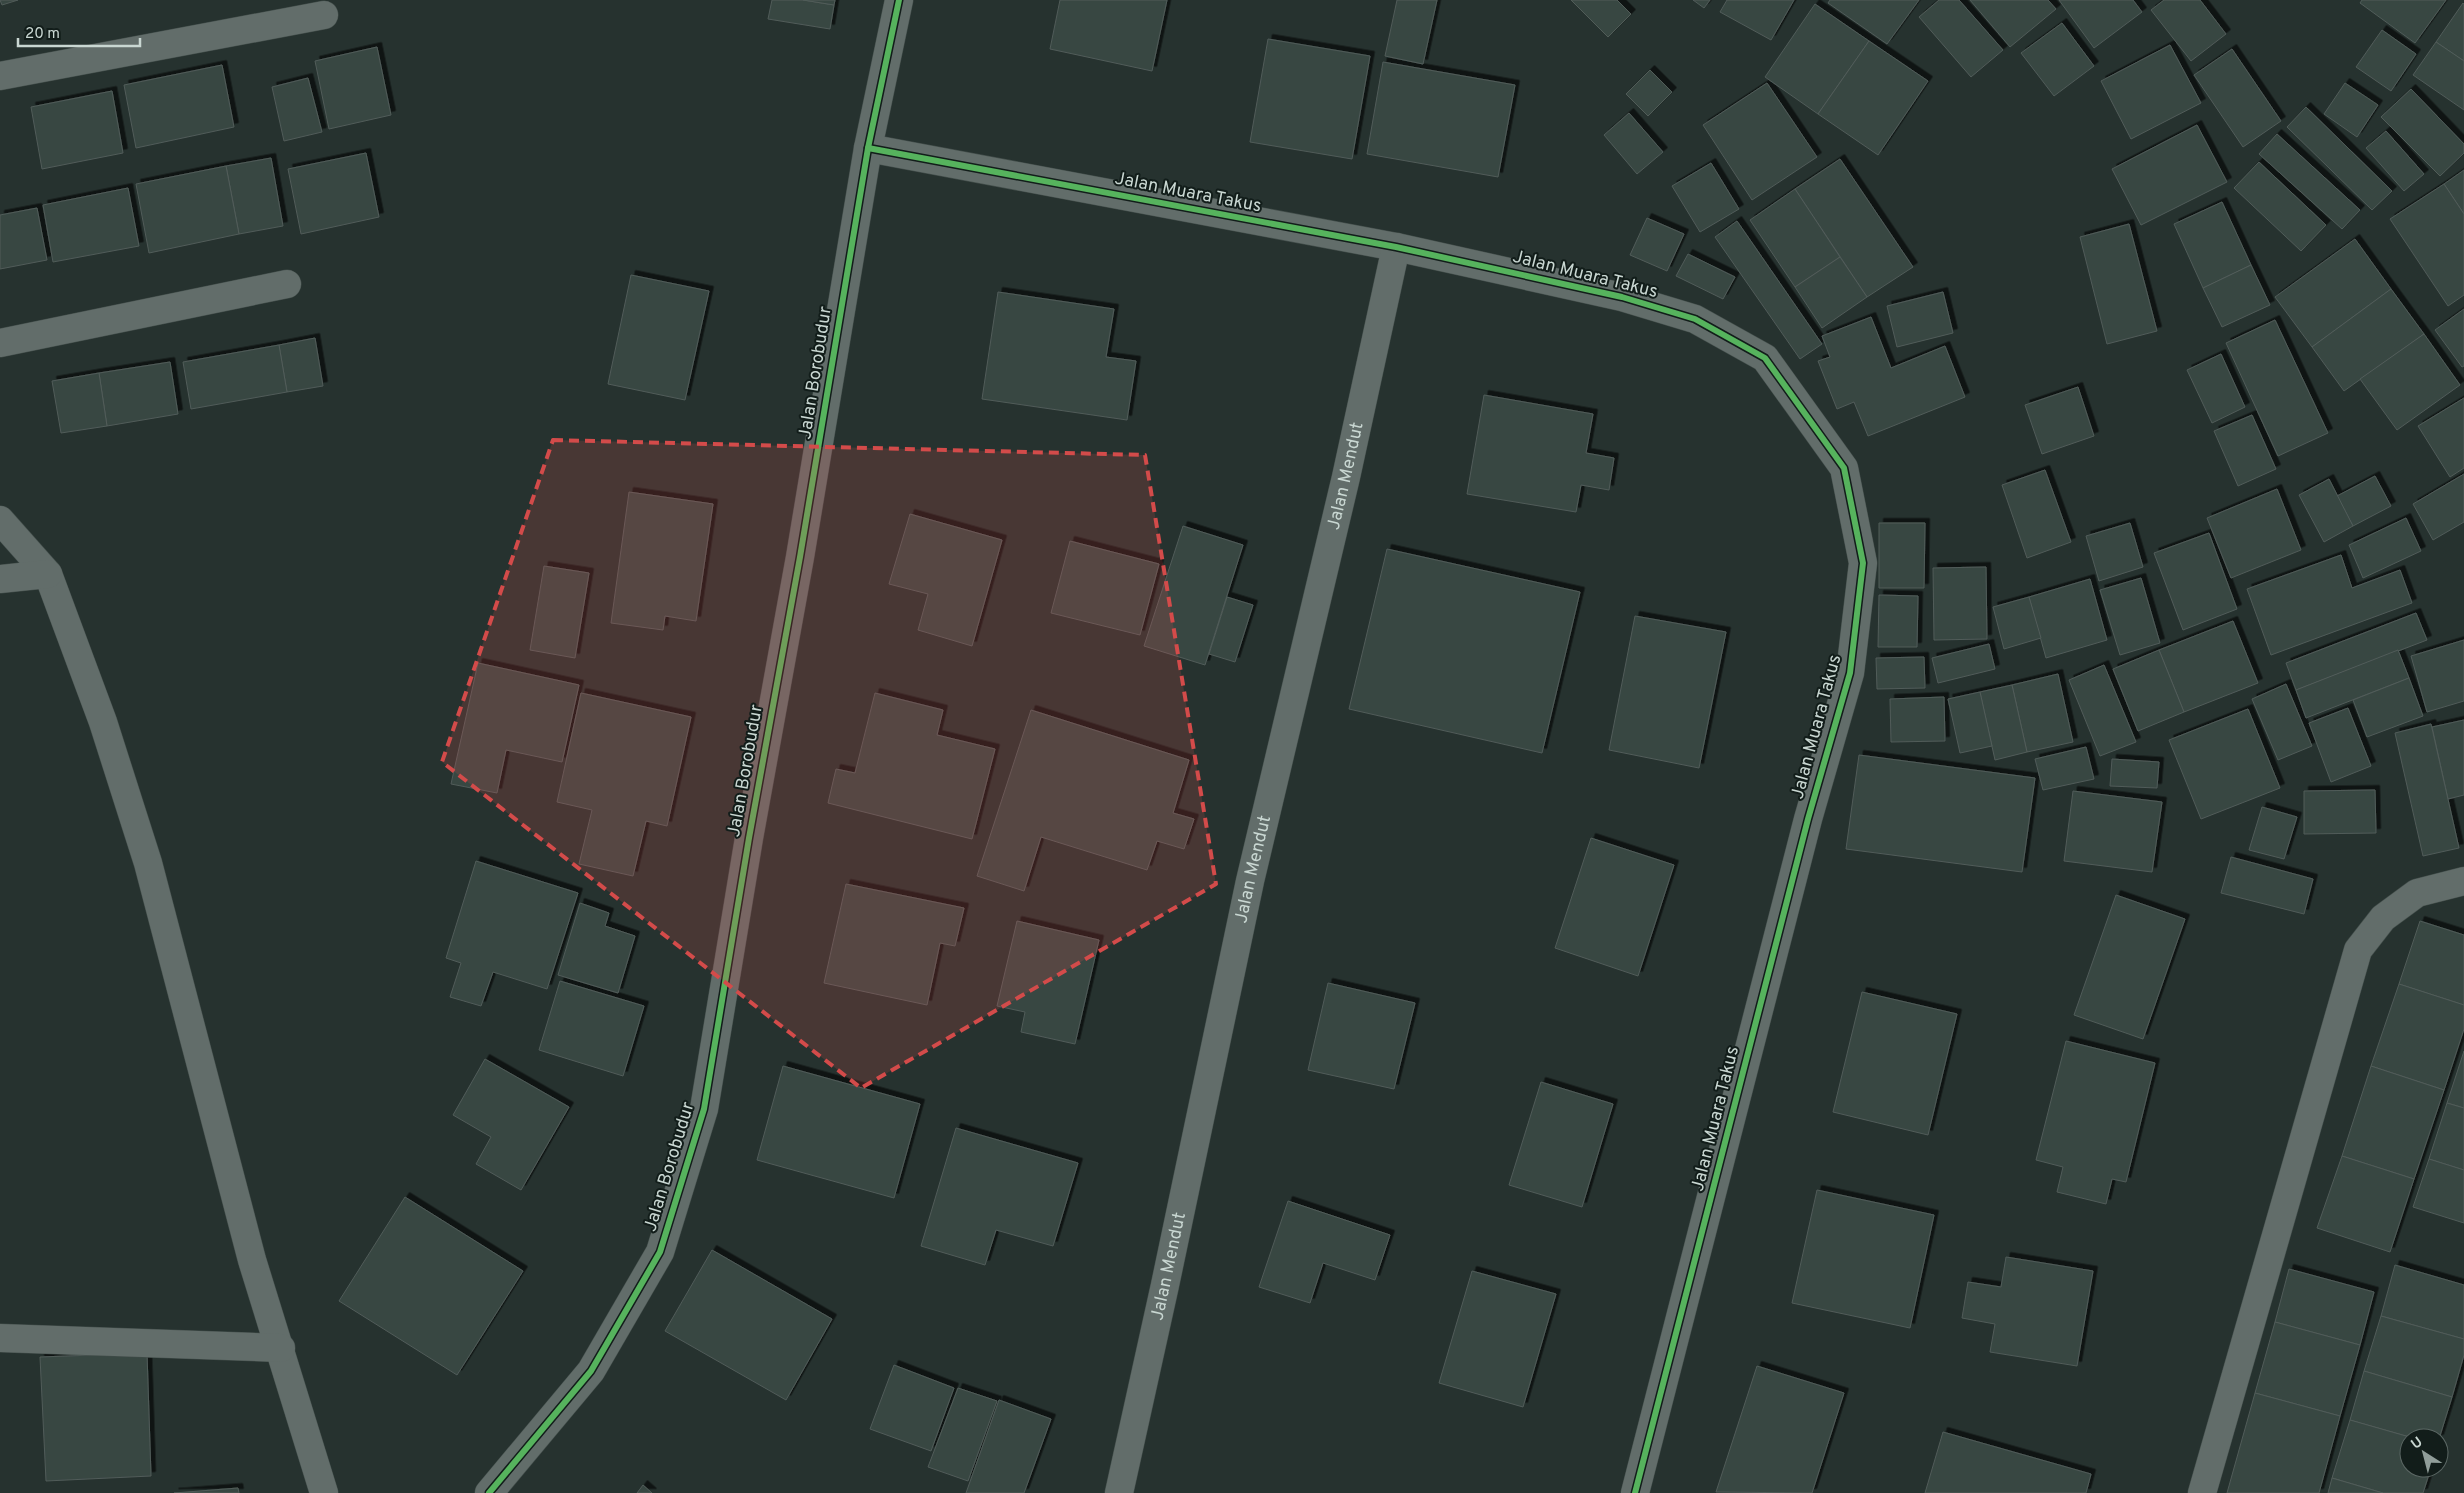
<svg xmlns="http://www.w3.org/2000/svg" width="2464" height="1493" viewBox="0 0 2464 1493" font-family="Overpass,sans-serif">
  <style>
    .building { fill: #384743; stroke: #515c59; filter: url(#shadow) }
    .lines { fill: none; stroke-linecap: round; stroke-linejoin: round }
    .minor-casing { stroke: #434e4b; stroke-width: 29 }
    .minor { stroke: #626d6a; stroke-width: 28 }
    .cycleway-casing { stroke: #121d1a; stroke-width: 9 }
    .cycleway { stroke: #56b35d; stroke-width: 6 }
    .marked { fill: #d34b4a; fill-opacity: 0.2; stroke: #d34b4a; stroke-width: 4; stroke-dasharray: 10 6; stroke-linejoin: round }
    .labels { text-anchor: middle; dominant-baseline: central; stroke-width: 4; stroke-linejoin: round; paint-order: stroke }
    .street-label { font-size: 18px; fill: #c9d7d2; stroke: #121d1a }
  </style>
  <defs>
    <filter id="shadow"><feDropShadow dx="4.5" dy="-4.5" stdDeviation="0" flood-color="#0009"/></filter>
  </defs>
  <rect width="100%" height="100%" fill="#26322f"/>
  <g class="building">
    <polygon points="0,0 18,0 2,5"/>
    <polygon points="772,0 803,0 834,5 830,29 768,19"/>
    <polygon points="803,0 835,0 834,5"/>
    <polygon points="1060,0 1167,0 1152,71 1050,49"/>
    <polygon points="1397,0 1437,0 1423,64 1385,56"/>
    <polygon points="1571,0 1617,0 1631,14 1608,37"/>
    <polygon points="1693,0 1710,0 1704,8"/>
    <polygon points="1727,0 1794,0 1771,40 1720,12"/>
    <polygon points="1830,0 1919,0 1887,44 1828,3"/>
    <polygon points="1939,0 1959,0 2003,50 1971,77 1919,17"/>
    <polygon points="1970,0 2048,0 2056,9 2010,47"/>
    <polygon points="2059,0 2133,0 2142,12 2094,48"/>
    <polygon points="2164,0 2200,0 2226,34 2191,61 2151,10"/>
    <polygon points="2362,0 2446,0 2415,43 2360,3"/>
    <polygon points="2463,3 2464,4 2464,61 2436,42"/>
    <polygon points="1815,4 1869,41 1818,114 1765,77"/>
    <polygon points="2062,23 2094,66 2054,96 2021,53"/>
    <polygon points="2382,30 2416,54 2391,91 2356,67"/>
    <polygon points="1268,39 1370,56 1352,159 1250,142"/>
    <polygon points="1869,41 1928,81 1878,155 1818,114"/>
    <polygon points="2436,42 2464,61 2464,110 2413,75"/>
    <polygon points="2170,45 2201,103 2131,139 2101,81"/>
    <polygon points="377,47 391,115 329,129 315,61"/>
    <polygon points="2232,49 2281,121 2243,147 2194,75"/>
    <polygon points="1383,62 1515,85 1498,177 1367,154"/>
    <polygon points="222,65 234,127 136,148 124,85"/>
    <polygon points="1650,70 1672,92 1648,116 1626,94"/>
    <polygon points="308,78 322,132 284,141 272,87"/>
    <polygon points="1767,83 1817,157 1752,200 1703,125"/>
    <polygon points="2345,83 2378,105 2357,137 2324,114"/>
    <polygon points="2411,89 2464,144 2464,153 2440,176 2381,117"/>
    <polygon points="112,91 123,153 42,169 31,107"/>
    <polygon points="2306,107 2392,191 2372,210 2287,127"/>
    <polygon points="1629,113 1663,152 1637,174 1604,135"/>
    <polygon points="2197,125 2227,182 2141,225 2112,169"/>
    <polygon points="2386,131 2424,174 2404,191 2366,148"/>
    <polygon points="2277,134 2360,210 2342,229 2259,154"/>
    <polygon points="366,153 379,217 301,234 288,169"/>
    <polygon points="271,158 283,226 239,234 226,166"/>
    <polygon points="1840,159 1913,267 1867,297 1795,189"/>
    <polygon points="2259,162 2326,225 2301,251 2234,188"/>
    <polygon points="1711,163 1739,209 1700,232 1672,186"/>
    <polygon points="226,166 239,234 149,253 136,184"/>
    <polygon points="2464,170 2464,214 2444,184"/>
    <polygon points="2444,184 2464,214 2464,295 2448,306 2390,219"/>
    <polygon points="128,188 139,246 53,262 43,205"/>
    <polygon points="1795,189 1840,257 1795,287 1750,220"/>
    <polygon points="2222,202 2251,265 2203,288 2174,224"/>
    <polygon points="37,208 47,260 0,269 0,215"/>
    <polygon points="1647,218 1684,234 1667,271 1630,255"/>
    <polygon points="1737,221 1822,344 1800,359 1715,237"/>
    <polygon points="2129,224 2157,331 2107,344 2080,237"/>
    <polygon points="2355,239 2391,289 2312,347 2275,297"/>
    <polygon points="1688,254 1735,277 1723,299 1676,276"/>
    <polygon points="1840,257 1867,297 1822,328 1795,287"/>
    <polygon points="2251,265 2270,305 2222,327 2203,288"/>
    <polygon points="631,275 709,291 685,400 608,384"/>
    <polygon points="2391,289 2424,334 2344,391 2312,347"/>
    <polygon points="998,292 1114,309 1106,357 1136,361 1127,420 982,399"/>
    <polygon points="1943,292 1953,333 1897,347 1887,306"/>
    <polygon points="2464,309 2464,366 2462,367 2435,330"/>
    <polygon points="1871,317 1891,368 1945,346 1965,397 1868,436 1854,402 1837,409 1818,361 1830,357 1822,336"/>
    <polygon points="2275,320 2328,433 2278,456 2226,343"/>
    <polygon points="2424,334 2460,385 2397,430 2360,379"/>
    <polygon points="315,338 323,386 287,392 279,345"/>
    <polygon points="279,345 287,392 191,409 183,362"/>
    <polygon points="2221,354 2245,407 2212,423 2187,370"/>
    <polygon points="170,362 178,414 107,426 99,373"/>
    <polygon points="99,373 107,426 61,433 52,381"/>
    <polygon points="2078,387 2094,436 2042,454 2025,405"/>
    <polygon points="1484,395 1593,414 1586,453 1614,458 1609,490 1581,485 1576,512 1467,494"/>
    <polygon points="2464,398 2464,468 2450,477 2418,426"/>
    <polygon points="2252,415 2276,469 2238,486 2214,431"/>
    <polygon points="2045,470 2071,542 2027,558 2002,485"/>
    <polygon points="2464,474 2464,522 2433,540 2413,504"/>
    <polygon points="2375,476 2391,506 2353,526 2337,496"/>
    <polygon points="2329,479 2353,526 2324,542 2299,495"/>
    <polygon points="2277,489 2301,550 2231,578 2207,518"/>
    <polygon points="629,492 713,504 696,621 665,616 663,630 611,623"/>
    <polygon points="910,514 1002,540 972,646 918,630 928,594 889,584"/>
    <polygon points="2406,518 2421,551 2363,578 2349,545"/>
    <polygon points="1879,523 1925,523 1924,588 1879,588"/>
    <polygon points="2130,523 2143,567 2099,581 2086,536"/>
    <polygon points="1183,526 1243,545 1205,665 1144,646"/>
    <polygon points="2209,533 2237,609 2183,630 2154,553"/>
    <polygon points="1070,541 1159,564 1140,635 1051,613"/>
    <polygon points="1387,549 1580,592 1542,753 1349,709"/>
    <polygon points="2341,555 2352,588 2400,570 2412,603 2271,655 2247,589"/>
    <polygon points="544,566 589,573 575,658 530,650"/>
    <polygon points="1986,567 1987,639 1934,640 1933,568"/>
    <polygon points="2141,578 2160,643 2120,655 2100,590"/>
    <polygon points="2090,579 2107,640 2046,658 2029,597"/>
    <polygon points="1879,595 1918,596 1917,647 1878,647"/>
    <polygon points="1227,597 1253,605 1235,662 1209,654"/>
    <polygon points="2029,597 2041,638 2004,649 1993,607"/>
    <polygon points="2416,613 2427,640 2296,690 2286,663"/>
    <polygon points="1635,616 1726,632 1699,768 1609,750"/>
    <polygon points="2233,621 2258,683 2184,712 2159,650"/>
    <polygon points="2464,640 2464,701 2427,712 2411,656"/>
    <polygon points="1989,644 1995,669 1938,683 1932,658"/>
    <polygon points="2159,650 2184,712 2138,731 2113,669"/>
    <polygon points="2398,650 2409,678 2306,718 2296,690"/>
    <polygon points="1924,657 1925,688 1877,689 1876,658"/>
    <polygon points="478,663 579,685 562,762 506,750 497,793 451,784"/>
    <polygon points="2104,665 2136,742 2100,756 2069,680"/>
    <polygon points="2058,674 2073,742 2027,752 2012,685"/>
    <polygon points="2409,678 2423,716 2367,737 2353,700"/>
    <polygon points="2286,684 2312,746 2278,760 2252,699"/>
    <polygon points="2012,685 2027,752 1995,760 1980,692"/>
    <polygon points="1980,692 1992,746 1960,753 1948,699"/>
    <polygon points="581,693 691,717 667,826 646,821 633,876 579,864 592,810 557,802"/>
    <polygon points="875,693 943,710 937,735 995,749 972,839 828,803 836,769 855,773"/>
    <polygon points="1944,697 1945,741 1891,742 1890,699"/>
    <polygon points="2348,708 2371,766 2331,782 2309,723"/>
    <polygon points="2248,709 2280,788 2201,819 2169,740"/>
    <polygon points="1031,710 1189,760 1173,813 1194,819 1184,849 1157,841 1147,870 1041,837 1024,891 977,876"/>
    <polygon points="2464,720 2464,795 2448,799 2432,727"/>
    <polygon points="2431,724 2459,848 2423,856 2395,733"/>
    <polygon points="2086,747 2094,779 2043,790 2035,759"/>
    <polygon points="1859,755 2035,778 2022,872 1846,849"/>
    <polygon points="2112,759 2159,762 2157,788 2110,786"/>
    <polygon points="2375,790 2376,833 2304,834 2304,791"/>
    <polygon points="2073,791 2162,802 2152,872 2064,861"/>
    <polygon points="2262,807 2297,817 2284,859 2249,850"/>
    <polygon points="1591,838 1674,865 1638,976 1555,948"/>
    <polygon points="2231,857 2313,879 2304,914 2221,893"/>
    <polygon points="476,861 578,893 547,989 493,972 481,1006 450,997 461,963 446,958"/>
    <polygon points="846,884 964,908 955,946 940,943 927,1005 824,983"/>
    <polygon points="2116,895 2185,919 2143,1039 2074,1015"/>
    <polygon points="580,903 609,913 605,926 635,936 618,993 558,975"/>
    <polygon points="1017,921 1099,940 1075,1044 1021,1032 1025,1012 997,1006"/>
    <polygon points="2420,921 2464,935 2464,1005 2399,984"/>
    <polygon points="560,981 644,1006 623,1076 539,1050"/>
    <polygon points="1328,983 1415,1003 1394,1089 1308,1070"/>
    <polygon points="2399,984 2464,1005 2464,1029 2444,1090 2371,1066"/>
    <polygon points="1862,992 1957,1014 1928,1135 1833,1112"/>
    <polygon points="2066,1041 2155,1063 2126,1182 2112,1179 2106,1204 2057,1192 2063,1167 2036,1160"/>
    <polygon points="2464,1051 2464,1108 2447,1103"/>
    <polygon points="485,1059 569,1107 521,1190 476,1164 491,1137 453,1115"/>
    <polygon points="783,1066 920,1104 894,1198 757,1160"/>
    <polygon points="2371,1066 2444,1090 2414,1179 2342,1156"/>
    <polygon points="1541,1082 1613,1104 1582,1207 1509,1185"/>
    <polygon points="2447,1103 2464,1108 2464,1170 2429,1159"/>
    <polygon points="956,1128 1078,1163 1053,1246 996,1230 985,1265 921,1246"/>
    <polygon points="2342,1156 2414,1179 2390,1252 2317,1228"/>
    <polygon points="2429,1159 2464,1170 2464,1223 2413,1207"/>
    <polygon points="1817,1190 1934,1215 1910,1328 1792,1303"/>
    <polygon points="405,1197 523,1271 457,1375 339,1301"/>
    <polygon points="1288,1201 1390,1235 1375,1280 1323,1263 1310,1303 1259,1287"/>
    <polygon points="712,1250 832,1319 786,1400 665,1331"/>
    <polygon points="2006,1257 2093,1271 2077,1366 1990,1352 1995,1324 1962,1318 1968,1282 2001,1287"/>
    <polygon points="2395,1265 2464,1285 2464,1339 2381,1316"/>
    <polygon points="2289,1269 2374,1292 2360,1345 2275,1322"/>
    <polygon points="1472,1271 1556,1294 1523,1407 1439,1383"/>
    <polygon points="2381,1316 2464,1339 2464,1355 2452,1397 2364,1371"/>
    <polygon points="2275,1322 2360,1345 2340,1416 2255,1393"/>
    <polygon points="147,1353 151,1476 46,1481 40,1357"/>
    <polygon points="894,1365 954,1388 931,1451 870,1429"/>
    <polygon points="1757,1366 1844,1393 1812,1493 1716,1492"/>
    <polygon points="2364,1371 2452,1397 2439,1439 2413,1438 2350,1420"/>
    <polygon points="958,1388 997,1401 968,1481 928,1467"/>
    <polygon points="2255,1393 2340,1416 2319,1493 2227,1493"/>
    <polygon points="999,1400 1051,1419 1024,1493 966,1493"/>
    <polygon points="2350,1420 2413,1438 2409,1438 2409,1468 2431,1468 2423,1493 2383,1493 2332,1478"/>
    <polygon points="1943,1432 2091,1474 2086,1493 1925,1493"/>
    <polygon points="2332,1478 2383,1493 2328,1493"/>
    <polygon points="643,1485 652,1493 637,1493"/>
    <polygon points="238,1488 239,1493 174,1493"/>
  </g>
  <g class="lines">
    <defs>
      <g id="minor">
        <polyline points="0,76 324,15"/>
        <polyline points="868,148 1396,247 1622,297 1695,319 1765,358 1844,468 1863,563 1850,673 1808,819 1635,1493"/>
        <polyline points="0,343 287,284"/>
        <polyline points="0,520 48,574 103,722 148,863 252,1260 324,1493"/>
        <polyline points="0,579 48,574"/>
        <polyline points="0,1338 281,1348"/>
        <polyline points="489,1493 591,1371 660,1252 704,1109 749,838 800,557 868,148 899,0"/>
        <path id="s1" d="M 1119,1493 L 1165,1285 L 1250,881 L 1346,477 L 1396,247"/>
        <polyline points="2202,1493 2358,950 2383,918 2417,893 2464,881"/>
      </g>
    </defs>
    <use href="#minor" class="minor-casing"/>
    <use href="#minor" class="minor"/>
    <defs>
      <g id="cycleway">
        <polyline points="868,148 1396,247 1622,297 1695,319 1765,358 1844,468 1863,563 1850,673 1808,819 1635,1493"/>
        <polyline points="489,1493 591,1371 660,1252 704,1109 749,838 800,557 868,148 899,0"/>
      </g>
    </defs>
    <use href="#cycleway" class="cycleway-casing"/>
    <use href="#cycleway" class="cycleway"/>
  </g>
  <path class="marked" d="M 553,440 L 1145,455 L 1216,884 L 861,1088 L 442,762 Z"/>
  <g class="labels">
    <g class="street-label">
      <text transform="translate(1188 193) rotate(11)">Jalan Muara Takus</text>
      <text transform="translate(1585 275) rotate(14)">Jalan Muara Takus</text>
      <text transform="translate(816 373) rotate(-81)">Jalan Borobudur</text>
      <text stroke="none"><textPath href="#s1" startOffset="1042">Jalan Mendut</textPath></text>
      <text transform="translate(1817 727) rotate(-75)">Jalan Muara Takus</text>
      <text transform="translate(746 771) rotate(-80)">Jalan Borobudur</text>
      <text stroke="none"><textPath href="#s1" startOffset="638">Jalan Mendut</textPath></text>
      <text transform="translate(1716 1119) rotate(-76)">Jalan Muara Takus</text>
      <text transform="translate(670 1167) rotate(-73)">Jalan Borobudur</text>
      <text stroke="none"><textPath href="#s1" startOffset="232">Jalan Mendut</textPath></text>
    </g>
  </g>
  <g transform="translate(2424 1453) rotate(324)"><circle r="24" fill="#121d1a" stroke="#5b6764"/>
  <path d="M0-4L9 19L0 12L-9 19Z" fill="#909d99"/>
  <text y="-8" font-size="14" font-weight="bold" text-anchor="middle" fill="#c9d7d2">U</text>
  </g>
  <path d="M18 38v8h122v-8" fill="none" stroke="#c9d7d2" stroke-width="2.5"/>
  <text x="25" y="38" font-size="15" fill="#c9d7d2" stroke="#121d1a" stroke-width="4" paint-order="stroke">20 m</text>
</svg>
